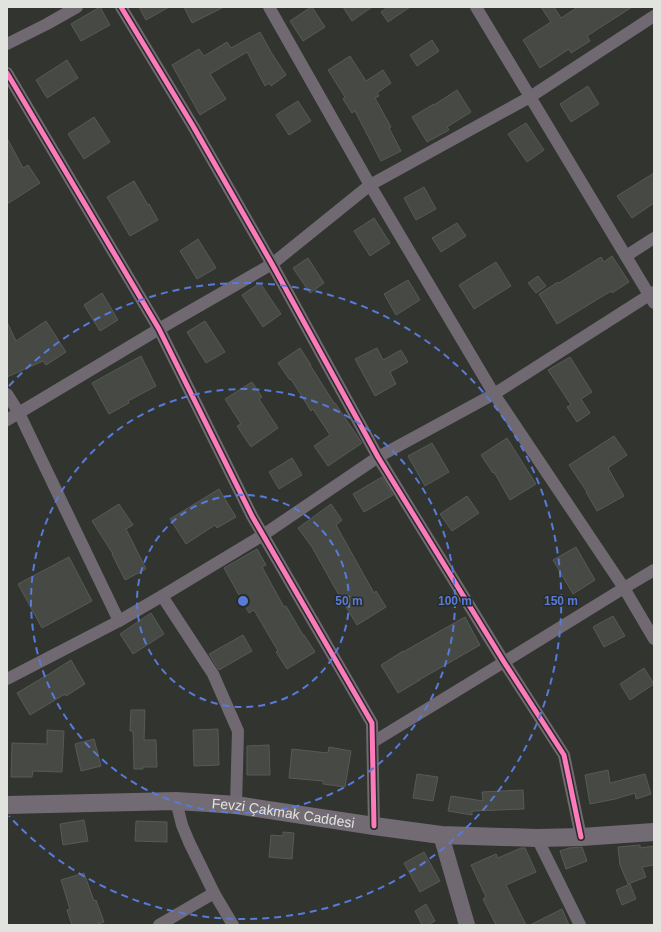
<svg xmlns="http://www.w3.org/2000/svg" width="661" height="932" viewBox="0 0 661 932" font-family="Helvetica,sans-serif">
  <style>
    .building { fill: #474945; stroke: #585a56 }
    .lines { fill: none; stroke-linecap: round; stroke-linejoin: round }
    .minor { stroke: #706971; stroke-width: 12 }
    .tertiary { stroke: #706971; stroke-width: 16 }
    .secondary { stroke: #736b73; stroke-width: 18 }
    .cycleway-casing { stroke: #282c25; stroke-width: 8 }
    .cycleway { stroke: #fd7abc; stroke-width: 5 }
    .ring { fill: none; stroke: #587bda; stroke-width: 2; stroke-dasharray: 7 5 }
    .labels { text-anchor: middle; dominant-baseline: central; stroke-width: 3; stroke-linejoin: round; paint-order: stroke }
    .street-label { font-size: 14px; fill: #e0e3de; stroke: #282c25 }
    .centre { fill: #587bda; stroke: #282c25; stroke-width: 2 }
    .ring-label { font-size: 12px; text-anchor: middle; font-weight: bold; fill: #587bda; stroke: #282c25; stroke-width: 3; stroke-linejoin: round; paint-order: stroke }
  </style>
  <rect width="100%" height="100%" fill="#323430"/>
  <g class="building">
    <polygon points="100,7 110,25 81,41 71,24"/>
    <polygon points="139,7 169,7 146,20"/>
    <polygon points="184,7 224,7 192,23"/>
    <polygon points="311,7 312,7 325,27 303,41 290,21"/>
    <polygon points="343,7 372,7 352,21"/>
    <polygon points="388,7 410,7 388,22 381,12"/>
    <polygon points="541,7 554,7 561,18 578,7 632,7 587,36 590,41 571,53 569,49 540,68 523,40 551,22"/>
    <polygon points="260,32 271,52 286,75 271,86 269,83 265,86 247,52 210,74 226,99 200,115 172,65 199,49 204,56 227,42 231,48"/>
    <polygon points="432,40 439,51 417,66 410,55"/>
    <polygon points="350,56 366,81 383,70 391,83 377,93 379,96 375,98 391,127 389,128 401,151 381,161 355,111 352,113 343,99 345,97 328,70"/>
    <polygon points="67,60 78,78 47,98 36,80"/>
    <polygon points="588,86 599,104 571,122 560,104"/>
    <polygon points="457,90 471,112 447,127 449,130 427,142 412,117 434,104 434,105"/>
    <polygon points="298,101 311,121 289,135 276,115"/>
    <polygon points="94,117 110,142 84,159 68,134"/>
    <polygon points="526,123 544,150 527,162 508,134"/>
    <polygon points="7,138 23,168 28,165 40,183 7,204"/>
    <polygon points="654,173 654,203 632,218 617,196"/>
    <polygon points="134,181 148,205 149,204 158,220 130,236 107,197"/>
    <polygon points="424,187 436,209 416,220 404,198"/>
    <polygon points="374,218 390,243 370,256 354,231"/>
    <polygon points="457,223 466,236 441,252 432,238"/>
    <polygon points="198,239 216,268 197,279 180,251"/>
    <polygon points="612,256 629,282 612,293 611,291 557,324 539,294 558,282 559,283 601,257 604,262"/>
    <polygon points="308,258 324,283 310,293 293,268"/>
    <polygon points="496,262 511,286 474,309 459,285"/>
    <polygon points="538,276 546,286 536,293 528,283"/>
    <polygon points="408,280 420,300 396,315 384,294"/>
    <polygon points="260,283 281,314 263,327 242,295"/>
    <polygon points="102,293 118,320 100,331 84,305"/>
    <polygon points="46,321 66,352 46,365 43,361 7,377 7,322 16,341"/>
    <polygon points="205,321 225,352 206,363 187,332"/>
    <polygon points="300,348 311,365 310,365 334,403 335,403 362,443 328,466 314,446 330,435 313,409 311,411 291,379 290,380 278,363"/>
    <polygon points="377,348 383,360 401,350 408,362 390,372 396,384 375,396 355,359"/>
    <polygon points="141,356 156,386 128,401 129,403 109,414 92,383"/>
    <polygon points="570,357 592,392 581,399 590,413 577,422 567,407 571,405 548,370"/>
    <polygon points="252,382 262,397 259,399 278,428 251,447 237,426 241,424 225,399"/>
    <polygon points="614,436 627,455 608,468 624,496 597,511 586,492 587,492 569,465"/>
    <polygon points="507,438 536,484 510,500 494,472 493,473 481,455"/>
    <polygon points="432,443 449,472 425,486 408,456"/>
    <polygon points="292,458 302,475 279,489 269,472"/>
    <polygon points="382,477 393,495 364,512 353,494"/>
    <polygon points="219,489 236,517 217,528 215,525 186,544 170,519"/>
    <polygon points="467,496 479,513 452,531 440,514"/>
    <polygon points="119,504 133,525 126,529 146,569 125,580 112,554 113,554 92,521"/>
    <polygon points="331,504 342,520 336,525 374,593 376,591 386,607 357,625 340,597 312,547 298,528"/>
    <polygon points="576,547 595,580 573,594 553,560"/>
    <polygon points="257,549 266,565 262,567 284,607 286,606 303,635 304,635 315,652 287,669 276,652 278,651 254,610 249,613 224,568"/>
    <polygon points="69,557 92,601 42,628 18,584"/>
    <polygon points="151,613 164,634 133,654 120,634"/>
    <polygon points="613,616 625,636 604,647 593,627"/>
    <polygon points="465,617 480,645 419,680 420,680 398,693 381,665 403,651 403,652"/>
    <polygon points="243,635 252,651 219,670 209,654"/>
    <polygon points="71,660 85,684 66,696 65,694 30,715 17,693 49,674"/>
    <polygon points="644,668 654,684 630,700 620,684"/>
    <polygon points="131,710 145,710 144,740 156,740 157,767 143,767 143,769 134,769 133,731 130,731"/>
    <polygon points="218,729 219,765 194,766 193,730"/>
    <polygon points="47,730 64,731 62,772 33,771 32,777 11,777 12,743 47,744"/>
    <polygon points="94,739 101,766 81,771 75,744"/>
    <polygon points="269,745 270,775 247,775 247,746"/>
    <polygon points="329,747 351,751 345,787 323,784 323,781 289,778 292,749 328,753"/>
    <polygon points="608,770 610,783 645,774 651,794 636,799 635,793 615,799 590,804 585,775"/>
    <polygon points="417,774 438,777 433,801 413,798"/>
    <polygon points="523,790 524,809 472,811 472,815 448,811 451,796 483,801 482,792"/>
    <polygon points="84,820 88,841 63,845 60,824"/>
    <polygon points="136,821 167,822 167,842 135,841"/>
    <polygon points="283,832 294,833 292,859 269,857 271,835 283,836"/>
    <polygon points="640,845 640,848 654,846 654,865 642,867 646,877 628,884 620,865 618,847"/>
    <polygon points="582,847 587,861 566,869 560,851 569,848"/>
    <polygon points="521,848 525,848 536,872 506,885 526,925 496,925 483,899 486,897 471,865 496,854 498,858"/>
    <polygon points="424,852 440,881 420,892 404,863"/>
    <polygon points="84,873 94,901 96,900 104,922 95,925 72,925 67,910 70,909 61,880"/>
    <polygon points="630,884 636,899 622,905 616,890"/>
    <polygon points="426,904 435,921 427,925 422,925 415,911"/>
    <polygon points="562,909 569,925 530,925"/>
  </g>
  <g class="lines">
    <g class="minor">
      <polyline points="121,7 193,126 272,264 378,457 504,662 564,755 581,837"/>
      <polyline points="269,7 370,185 494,394 624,588 654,639"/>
      <polyline points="476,7 654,303"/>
      <polyline points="7,44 47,24 77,7"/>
      <polyline points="7,73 159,329 252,516 372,723 374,826"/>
      <polyline points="626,256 654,238"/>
      <polyline points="7,394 19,413 119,621"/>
      <polyline points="7,420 159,329 272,264 370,185 530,97 654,16"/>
      <polyline points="162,596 213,674 238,731 236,805"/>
      <polyline points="7,679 119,621 162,596 263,535 378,457 494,394 654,292"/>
      <polyline points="373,742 504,662 624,588 654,570"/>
      <polyline points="176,801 182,825 189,842 214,893 233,925"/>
      <polyline points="537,838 580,925"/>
      <polyline points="159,925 214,893"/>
    </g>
    <polyline class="tertiary" points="441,835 467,925"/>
    <path class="secondary" id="s1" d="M 7,805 L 176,801 L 208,803 L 236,805 L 374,826 L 441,835 L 537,838 L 581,837 L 654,832"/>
    <defs>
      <g id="cycleway">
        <polyline points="121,7 193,126 272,264 378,457 504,662 564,755 581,837"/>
        <polyline points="7,73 159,329 252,516 372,723 374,826"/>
      </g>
    </defs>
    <use href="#cycleway" class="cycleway-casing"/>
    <use href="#cycleway" class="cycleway"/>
  </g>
  <g class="ring">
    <circle cx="243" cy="601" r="106"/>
    <circle cx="243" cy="601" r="212"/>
    <path d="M9 386A318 318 0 1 1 9 816"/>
  </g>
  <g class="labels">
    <g class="street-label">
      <text stroke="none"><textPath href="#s1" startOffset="277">Fevzi Çakmak Caddesi</textPath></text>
    </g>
  </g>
  <circle cx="243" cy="601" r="6" class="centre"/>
  <g class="ring-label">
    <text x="349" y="605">50 m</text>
    <text x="455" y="605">100 m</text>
    <text x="561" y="605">150 m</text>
  </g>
  <rect width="661" height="932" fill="none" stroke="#e0e3de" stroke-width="16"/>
</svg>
